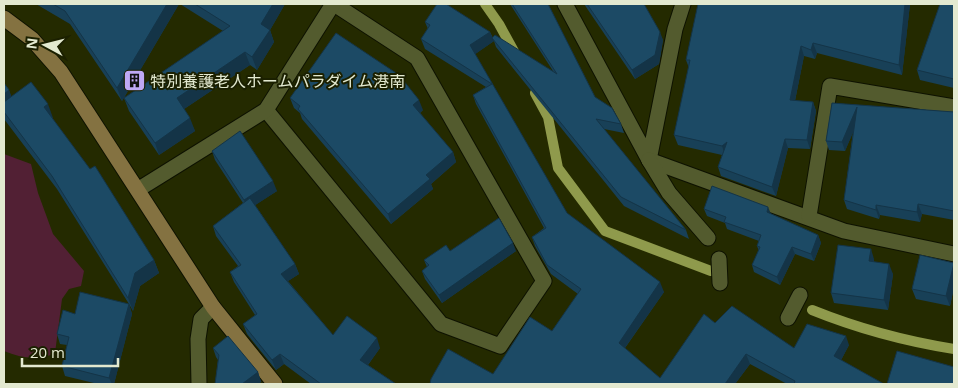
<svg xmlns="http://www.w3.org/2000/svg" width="958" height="388" viewBox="0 0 958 388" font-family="'Open Sans','Noto Sans JP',sans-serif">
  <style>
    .green { fill: #522034 }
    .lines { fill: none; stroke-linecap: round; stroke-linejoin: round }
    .stream { stroke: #8f9a4c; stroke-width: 10 }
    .street-casing { stroke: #0e1200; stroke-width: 17 }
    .secondary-casing { stroke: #0e1200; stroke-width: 17 }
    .street { stroke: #535b2e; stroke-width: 15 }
    .secondary { stroke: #847241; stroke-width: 15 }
    .wall { fill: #184057 }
    .shaded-wall { fill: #143447 }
    .building { fill: #1c4a65; stroke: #143447 }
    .labels { text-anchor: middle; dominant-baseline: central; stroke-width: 4; stroke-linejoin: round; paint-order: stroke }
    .poi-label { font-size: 16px; fill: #e3e9d0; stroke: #1b2000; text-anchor: start }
  </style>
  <rect width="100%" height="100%" fill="#242a00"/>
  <path class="green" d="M 4,154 L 31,164 L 38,193 L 53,234 L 84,271 L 81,286 L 69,289 L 62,299 L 55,353 C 39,361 21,358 4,351 Z"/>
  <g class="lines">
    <g class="stream">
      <polyline points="485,4 499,24 516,55"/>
      <polyline points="535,93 548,117 558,168 605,231 711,271"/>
      <path d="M 812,310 C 859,329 904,341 954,349"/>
    </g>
    <defs>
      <g id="street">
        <polyline points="565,4 649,160 675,29 683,4"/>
        <polyline points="266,110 441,324 500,346 544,281 417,58 334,4"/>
        <polyline points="649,160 844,231 954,254"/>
        <polyline points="649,160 669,193 708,238"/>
        <polyline points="139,189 266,110 333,4"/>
        <polyline points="809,216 830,86 954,107"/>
        <polyline points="719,259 720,283"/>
        <polyline points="788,318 800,295"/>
        <polyline points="199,384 198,339 201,319 213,307"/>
      </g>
      <polyline id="secondary" points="4,18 32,39 61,72 213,307 275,384"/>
    </defs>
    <use href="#street" class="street-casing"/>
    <use href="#secondary" class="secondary-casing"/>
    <use href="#street" class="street"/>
    <use href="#secondary" class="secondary"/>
  </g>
  <g class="wall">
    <polygon points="36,4 179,4 122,101 70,24"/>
    <polygon points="180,4 285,4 270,30 274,42 257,70 250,65 184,109 195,131 159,155 129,111 124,98 223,31"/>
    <polygon points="510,4 548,4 595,97 621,124 624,133 604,129 686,230 689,239 624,206 496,47 494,41 475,54 567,213 664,292 625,348 660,378 715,323 794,348 849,345 841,360 884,384 787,384 750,364 735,384 430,384 493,374 552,331 578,294 551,274 535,246 532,237 544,228 476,104 473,95 486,87 425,49 421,39 428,29 425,22 490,32 493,38 553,71"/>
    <polygon points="584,4 644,4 663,40 659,64 635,79"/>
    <polygon points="910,4 902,75 817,53 815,59 804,56 795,101 813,102 816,111 810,149 788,148 776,196 721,176 718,167 722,155 678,145 674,135 689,68 686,60"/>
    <polygon points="954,4 954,88 920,80 917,70"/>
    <polygon points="4,83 9,90 11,97 53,118 52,118 154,260 159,273 140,286 133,311 129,304 132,314 114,384 98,384 65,376 62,366 67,345 60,344 57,334 75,314 129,304 57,189 4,119"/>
    <polygon points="290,98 423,110 420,113 453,152 456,162 431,184 433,189 391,224 302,119 300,113 294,108"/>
    <polygon points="832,103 954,112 954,220 922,214 920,222 880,215 879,219 847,209 844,200 853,132 845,151 829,150 826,141"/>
    <polygon points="212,151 277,191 255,205 295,264 299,274 288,281 333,335 380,348 368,365 396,384 311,384 284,364 276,370 247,334 243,324 255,315 234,282 230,272 238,266 216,236 213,226 243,203 215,160"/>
    <polygon points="704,209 771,214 818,235 821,243 814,261 795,254 780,285 754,272 752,265 759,251 757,246 759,241 727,229 725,223 707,216"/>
    <polygon points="450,251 516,251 442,303 425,279 422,271 427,267 424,260"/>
    <polygon points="874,259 874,262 893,274 888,310 834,303 831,293"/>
    <polygon points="954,263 954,287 950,306 916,299 912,289"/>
    <polygon points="213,348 258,372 261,382 258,384 215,384 218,360 216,357"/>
  </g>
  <g class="shaded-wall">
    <polygon points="167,4 179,4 122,101 117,88"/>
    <polygon points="273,4 285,4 270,30 274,42 257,70 252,57 261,24"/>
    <polygon points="905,4 910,4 902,75 899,65"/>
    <polygon points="490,32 494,41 474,55 470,45"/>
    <polygon points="660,32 663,40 659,64 635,79 632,70"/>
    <polygon points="813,43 817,53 815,59 811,50"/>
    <polygon points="801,46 804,56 793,110 790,100"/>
    <polygon points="245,52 250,65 181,111 177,98"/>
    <polygon points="9,90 13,100 4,106 4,94"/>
    <polygon points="419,100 423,110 417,115 413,105"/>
    <polygon points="813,102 816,111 810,149 807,140"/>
    <polygon points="48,104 53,118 48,120 44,107"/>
    <polygon points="857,107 860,116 845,151 842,142"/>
    <polygon points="190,118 195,131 159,155 155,143"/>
    <polygon points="785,139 788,148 776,196 772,187"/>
    <polygon points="727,142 725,155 722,146"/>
    <polygon points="453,152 456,162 431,184 433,189 391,224 388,214 426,175"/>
    <polygon points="273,181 277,191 248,210 244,200"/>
    <polygon points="918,204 922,214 920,222 917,212"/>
    <polygon points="876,205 880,215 879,219 876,210"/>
    <polygon points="768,207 771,214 767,212"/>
    <polygon points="818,235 821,243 814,261 811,254"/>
    <polygon points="513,243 516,251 442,303 439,295"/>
    <polygon points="792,247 795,254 780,285 777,277"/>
    <polygon points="871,249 874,259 873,271 869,261"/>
    <polygon points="154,260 159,273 140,286 133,311 128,298 135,273"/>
    <polygon points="954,263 954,287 950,306 946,296"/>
    <polygon points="295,264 299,274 285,283 281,274"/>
    <polygon points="889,264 893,274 888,310 884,300"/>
    <polygon points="660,282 664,292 622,352 619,343"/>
    <polygon points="129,304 132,314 114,384 112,384 109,378"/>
    <polygon points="846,336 849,345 838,366 834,356"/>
    <polygon points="377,338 380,348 364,370 360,360"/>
    <polygon points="280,354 284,364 276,370 272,360"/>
    <polygon points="746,354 750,364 735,384 725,384"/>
    <polygon points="258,372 261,382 258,384 242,384"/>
  </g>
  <g class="building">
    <polygon points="53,4 167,4 117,88 65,11"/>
    <polygon points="195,4 273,4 261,24 270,30 252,57 245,52 177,98 190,118 155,143 124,98 230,26"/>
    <polygon points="437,4 446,4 490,32 470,45 567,213 660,282 619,343 660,378 704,314 715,323 732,306 794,348 807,324 846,336 834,356 884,384 794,384 795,381 746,354 725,384 430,384 431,379 448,349 493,374 530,317 552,331 581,289 547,265 532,237 546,228 473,95 492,84 421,39 430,25 425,22"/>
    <polygon points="512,4 548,4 595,97 612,108 621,124 596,119 686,230 621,197 492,38 495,35 557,74"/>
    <polygon points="587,4 644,4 660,32 655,55 632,70"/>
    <polygon points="698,4 905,4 899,65 813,43 811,50 801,46 790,100 813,102 807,140 785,139 772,187 718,167 727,142 722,146 674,135 690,60 686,60"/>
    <polygon points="940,4 954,4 954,79 917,70"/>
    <polygon points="336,33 399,75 419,100 413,105 453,152 426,175 430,179 388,214 298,109 300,106 290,98"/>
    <polygon points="31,82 48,104 44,107 90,169 95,166 154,260 135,273 128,298 52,176 4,112 4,102"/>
    <polygon points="4,83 9,90 4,94"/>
    <polygon points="832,103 954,112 954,211 918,204 917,212 876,205 876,210 844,200 857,107 842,142 826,141"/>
    <polygon points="240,131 273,181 244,200 212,151"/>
    <polygon points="712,186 768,207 767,212 818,235 811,254 792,247 777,277 752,265 760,247 757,246 761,235 724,222 726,217 704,209"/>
    <polygon points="250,198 295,264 281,274 333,335 347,316 377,338 360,360 396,384 321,384 280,354 272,360 243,324 257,314 230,272 241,265 213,226"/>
    <polygon points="499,218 513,243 439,295 422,271 429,265 424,260 446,245 450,251"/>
    <polygon points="838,245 871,249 869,261 889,264 884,300 831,293"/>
    <polygon points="920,255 954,263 946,296 912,289"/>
    <polygon points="80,292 129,304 109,378 62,366 69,337 57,334 63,310 75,314"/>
    <polygon points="228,336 258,372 242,384 215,384 219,355 213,348"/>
    <polygon points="897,351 954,367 954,384 887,384"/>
  </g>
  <defs>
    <symbol id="building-square" viewBox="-11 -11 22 22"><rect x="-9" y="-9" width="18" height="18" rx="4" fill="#bfa9f4" stroke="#1b2000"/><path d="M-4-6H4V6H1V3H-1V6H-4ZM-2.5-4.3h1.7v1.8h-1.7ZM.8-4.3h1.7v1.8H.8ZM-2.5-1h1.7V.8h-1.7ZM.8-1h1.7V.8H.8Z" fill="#111"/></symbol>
  </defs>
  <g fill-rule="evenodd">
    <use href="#building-square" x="122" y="68" width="25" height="25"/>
  </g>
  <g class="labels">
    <g class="poi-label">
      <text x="150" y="81">特別養護老人ホームパラダイム港南</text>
    </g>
  </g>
  <rect width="958" height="388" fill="none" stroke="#e3e9d0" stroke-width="10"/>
  <g transform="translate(45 45) rotate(277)" stroke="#1b2000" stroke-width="4" paint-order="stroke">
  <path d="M0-4L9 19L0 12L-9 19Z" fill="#e3e9d0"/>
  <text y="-8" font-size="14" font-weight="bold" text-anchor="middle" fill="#e3e9d0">N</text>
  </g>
  <path d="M22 358v8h96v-8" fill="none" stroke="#e3e9d0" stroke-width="2.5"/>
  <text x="30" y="358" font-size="15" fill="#e3e9d0" stroke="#1b2000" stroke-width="4" paint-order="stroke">20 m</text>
</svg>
